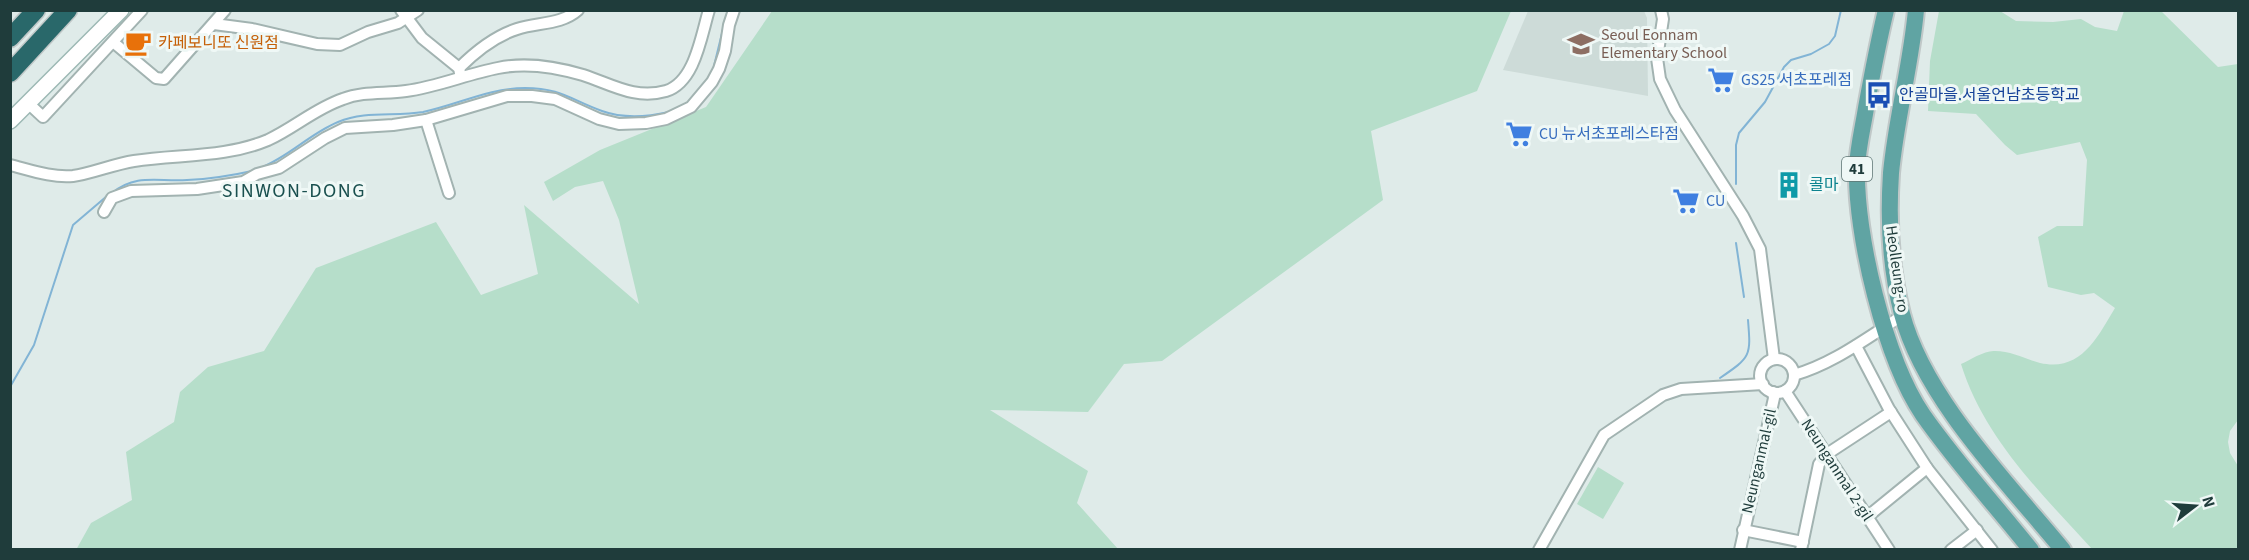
<svg xmlns="http://www.w3.org/2000/svg" width="2249" height="560" viewBox="0 0 2249 560" font-family="'Source Sans 3','Noto Sans KR',sans-serif">
  <style>
    .built { fill: #cddbd8 }
    .green { fill: #b6deca }
    .lines { fill: none; stroke-linecap: round; stroke-linejoin: round }
    .stream { stroke: #82b4d5; stroke-width: 2 }
    .street-casing { stroke: #a2b3b1; stroke-width: 14 }
    .secondary-casing { stroke: #9db8b4; stroke-width: 18 }
    .primary-casing { stroke: #c0c8c8; stroke-width: 20 }
    .highway-casing { stroke: #c0c8c8; stroke-width: 21 }
    .street { stroke: #fff; stroke-width: 10 }
    .secondary { stroke: #fff; stroke-width: 15 }
    .primary { stroke: #60a4a3; stroke-width: 16 }
    .highway { stroke: #29686a; stroke-width: 18 }
    .labels { text-anchor: middle; dominant-baseline: central; stroke-width: 6; stroke-linejoin: round; paint-order: stroke }
    .shield { fill: #eff8f6; stroke: #5d7473; stroke-width: 1.5 }
    .shield-label { font-size: 15px; font-weight: bold; fill: #1f3c3b }
    .education-label { font-size: 16px; fill: #785e54; stroke: #eff8f6; text-anchor: start }
    .food-label { font-size: 16px; fill: #c56008; stroke: #eff8f6; text-anchor: start }
    .shop-label { font-size: 16px; fill: #366cbe; stroke: #eff8f6; text-anchor: start }
    .transit-label { font-size: 16px; fill: #164399; stroke: #eff8f6; text-anchor: start }
    .culture-label { font-size: 16px; fill: #0d838f; stroke: #eff8f6; text-anchor: start }
    .street-label { font-size: 16px; fill: #1f3c3b; stroke: #eff8f6 }
    .quarter-label { font-size: 20px; letter-spacing: 1.5px; fill: #1a504f; stroke: #eff8f6 }
  </style>
  <rect width="100%" height="100%" fill="#dfebe9"/>
  <polygon class="built" points="1528,11 1644,11 1647,18 1648,96 1503,70"/>
  <g class="green">
    <polygon points="772,11 1511,11 1477,91 1371,131 1383,200 1162,361 1124,364 1088,412 990,410 1088,471 1077,503 1118,549 76,550 91,523 132,500 126,452 174,422 180,392 208,367 264,351 316,268 436,222 481,295 538,274 524,205 639,304 619,220 603,181 575,187 553,201 544,182 600,150 706,107"/>
    <path d="M 1939,11 L 2000,11 L 2016,21 L 2053,22 L 2081,19 L 2095,27 L 2117,31 L 2124,11 L 2161,11 L 2218,67 L 2238,64 L 2238,420 L 2230,431 L 2228,442 L 2230,453 L 2238,466 L 2238,549 L 2092,549 C 2041,493 1984,438 1961,364 C 1970,360 1985,350 1995,351 C 2011,351 2025,359 2040,363 C 2081,372 2097,338 2115,308 L 2094,293 L 2081,295 L 2048,287 L 2038,237 L 2057,226 L 2083,226 L 2087,160 L 2080,142 L 2017,155 L 2005,145 L 1976,114 L 1928,111 L 1930,61 Z"/>
    <polygon points="1598,467 1624,483 1603,519 1577,504"/>
  </g>
  <g class="lines">
    <g class="stream">
      <polyline points="713,70 725,21"/>
      <path d="M 260,168 C 289,157 309,134 338,122 C 366,110 394,117 423,112 C 457,105 489,88 525,88 C 561,88 571,100 602,111 C 624,119 647,117 669,112"/>
      <polyline points="1736,184 1736,145 1739,133 1765,102 1784,67 1791,60 1811,54 1829,44 1835,36 1841,10"/>
      <path d="M 112,193 C 137,173 158,182 187,180 C 209,179 230,176 252,171"/>
      <polyline points="1736,243 1744,297"/>
      <path d="M 1720,378 C 1751,357 1751,356 1748,320"/>
      <polyline points="10,387 34,345 73,225 107,196"/>
    </g>
    <defs>
      <g id="street">
        <polyline points="401,10 422,38 459,68 460,73"/>
        <polyline points="1661,10 1663,19 1657,58 1660,79 1675,110 1743,216 1760,249 1774,359"/>
        <polyline points="214,24 252,29 317,44 340,45 368,32 398,23 418,10"/>
        <polyline points="113,42 156,78 164,79 225,10"/>
        <path d="M 459,68 C 475,52 495,36 517,29 C 538,22 561,25 578,10"/>
        <polyline points="28,103 43,117 142,10"/>
        <polyline points="426,120 449,193"/>
        <path d="M 10,165 C 30,170 52,178 73,176 C 90,174 114,164 134,161 C 179,154 225,158 268,140 C 294,128 316,108 343,99 C 363,91 385,94 406,91 C 437,87 467,74 498,68 C 526,62 556,67 583,75 C 611,84 635,100 666,91 C 695,82 701,36 709,10"/>
        <polyline points="104,212 112,198 131,191 197,189 243,182 257,174 279,168 325,138 345,128 393,125 426,120 507,96 532,96 555,99 599,119 619,124 646,123 666,119 691,107 712,82 719,69 725,51 729,25 734,10"/>
        <polyline points="1856,346 1889,409 1927,468 1992,550"/>
        <circle cx="1777" cy="376" r="17"/>
        <path d="M 1794,375 C 1835,363 1866,338 1902,316"/>
        <polyline points="1785,391 1889,550"/>
        <polyline points="1867,517 1927,468"/>
        <polyline points="1743,530 1803,542"/>
        <polyline points="1539,550 1604,435 1663,395 1681,389 1763,384"/>
        <polyline points="1740,550 1774,398 1773,392"/>
        <polyline points="1801,550 1819,464 1827,454 1891,412"/>
        <polyline points="1951,550 1977,530"/>
      </g>
      <polyline id="secondary" points="10,121 121,10"/>
      <g id="primary">
        <path d="M 1886,10 C 1878,43 1872,75 1866,108 C 1863,127 1858,147 1857,167 C 1855,234 1885,359 1923,415 C 1956,462 1995,505 2031,550"/>
        <path d="M 1916,10 C 1911,65 1896,119 1891,173 C 1888,219 1890,268 1902,314 C 1924,398 2008,483 2063,550"/>
      </g>
      <g id="highway">
        <polyline points="10,38 36,10"/>
        <polyline points="10,73 68,10"/>
      </g>
    </defs>
    <use href="#street" class="street-casing"/>
    <use href="#secondary" class="secondary-casing"/>
    <use href="#primary" class="primary-casing"/>
    <use href="#highway" class="highway-casing"/>
    <use href="#street" class="street"/>
    <use href="#secondary" class="secondary"/>
    <use href="#primary" class="primary"/>
    <use href="#highway" class="highway"/>
  </g>
  <defs>
    <symbol id="cafe-bare" viewBox="-9 -9 18 18"><path d="M-5.5-4.5H6V0H3Q3 3.5 0 3.5H-2.5Q-5.5 3.5-5.5 0ZM3-3.2v2h1.7v-2ZM-6 4.5H4V6H-6Z" fill="#e8710a" stroke="#eff8f6" stroke-width="2.5" paint-order="stroke"/></symbol>
    <symbol id="school-bare" viewBox="-9 -9 18 18"><path d="M0-5L7-2L0 1L-7-2ZM-4 1L0 2.5L4 1V4Q0 6-4 4Z" fill="#8d6e63" stroke="#eff8f6" stroke-width="2.5" paint-order="stroke"/></symbol>
    <symbol id="supermarket-bare" viewBox="-9 -9 18 18"><path d="M-6-5.5h2.5l.6 2H6L4.5 2H-2.5L-4.4-4H-6ZM-1.5 3.2a1.3 1.3 0 1 0 .1 0ZM3 3.2a1.3 1.3 0 1 0 .1 0Z" fill="#3f7fe0" stroke="#eff8f6" stroke-width="2.5" paint-order="stroke"/></symbol>
    <symbol id="bus-bare" viewBox="-9 -9 18 18"><path d="M-5-6H5V4H4V6H2V4H-2V6H-4V4H-5ZM-3.5-4V0h7V-4ZM-3.5 1.2v1.5H-2V1.2ZM2 1.2v1.5H3.5V1.2Z" fill="#1a4fb4" stroke="#eff8f6" stroke-width="2.5" paint-order="stroke"/></symbol>
    <symbol id="building-bare" viewBox="-9 -9 18 18"><path d="M-4-6H4V6H1V3H-1V6H-4ZM-2.5-4.3h1.7v1.8h-1.7ZM.8-4.3h1.7v1.8H.8ZM-2.5-1h1.7V.8h-1.7ZM.8-1h1.7V.8H.8Z" fill="#0f9aa8" stroke="#eff8f6" stroke-width="2.5" paint-order="stroke"/></symbol>
  </defs>
  <g fill-rule="evenodd">
    <use href="#cafe-bare" x="119" y="24" width="38" height="38"/>
    <use href="#school-bare" x="1562" y="25" width="38" height="38"/>
    <use href="#supermarket-bare" x="1702" y="61" width="38" height="38"/>
    <use href="#bus-bare" x="1860" y="76" width="38" height="38"/>
    <use href="#supermarket-bare" x="1500" y="115" width="38" height="38"/>
    <use href="#building-bare" x="1770" y="166" width="38" height="38"/>
    <use href="#supermarket-bare" x="1667" y="182" width="38" height="38"/>
  </g>
  <g class="labels">
    <rect class="shield" x="1842" y="157" width="30" height="24" rx="4.5"/>
    <g class="shield-label">
      <text x="1857" y="169">41</text>
    </g>
    <g class="education-label">
      <text x="1601" y="35">Seoul Eonnam<tspan x="1601" dy="18">Elementary School</tspan></text>
    </g>
    <g class="food-label">
      <text x="158" y="43">카페보니또 신원점</text>
    </g>
    <g class="shop-label">
      <text x="1741" y="80">GS25 서초포레점</text>
      <text x="1539" y="134">CU 뉴서초포레스타점</text>
      <text x="1706" y="201">CU</text>
    </g>
    <g class="transit-label">
      <text x="1899" y="95">안골마을.서울언남초등학교</text>
    </g>
    <g class="culture-label">
      <text x="1809" y="185">콜마</text>
    </g>
    <g class="street-label">
      <text transform="translate(1897 269) rotate(82)">Heolleung-ro</text>
      <text transform="translate(1759 461) rotate(-77)">Neunganmal-gil</text>
      <text transform="translate(1837 470) rotate(57)">Neunganmal 2-gil</text>
    </g>
    <g class="quarter-label">
      <text x="294" y="191">SINWON-DONG</text>
    </g>
  </g>
  <rect width="2249" height="560" fill="none" stroke="#1f3c3b" stroke-width="24"/>
  <g transform="translate(2195 506) rotate(73)" stroke="#eff8f6" stroke-width="4.5" paint-order="stroke">
  <path d="M0-4.5L10 22L0 15L-10 22Z" fill="#1f3c3b"/>
  <text y="-9" font-size="16" font-weight="bold" text-anchor="middle" fill="#1f3c3b">N</text>
  </g>
</svg>
